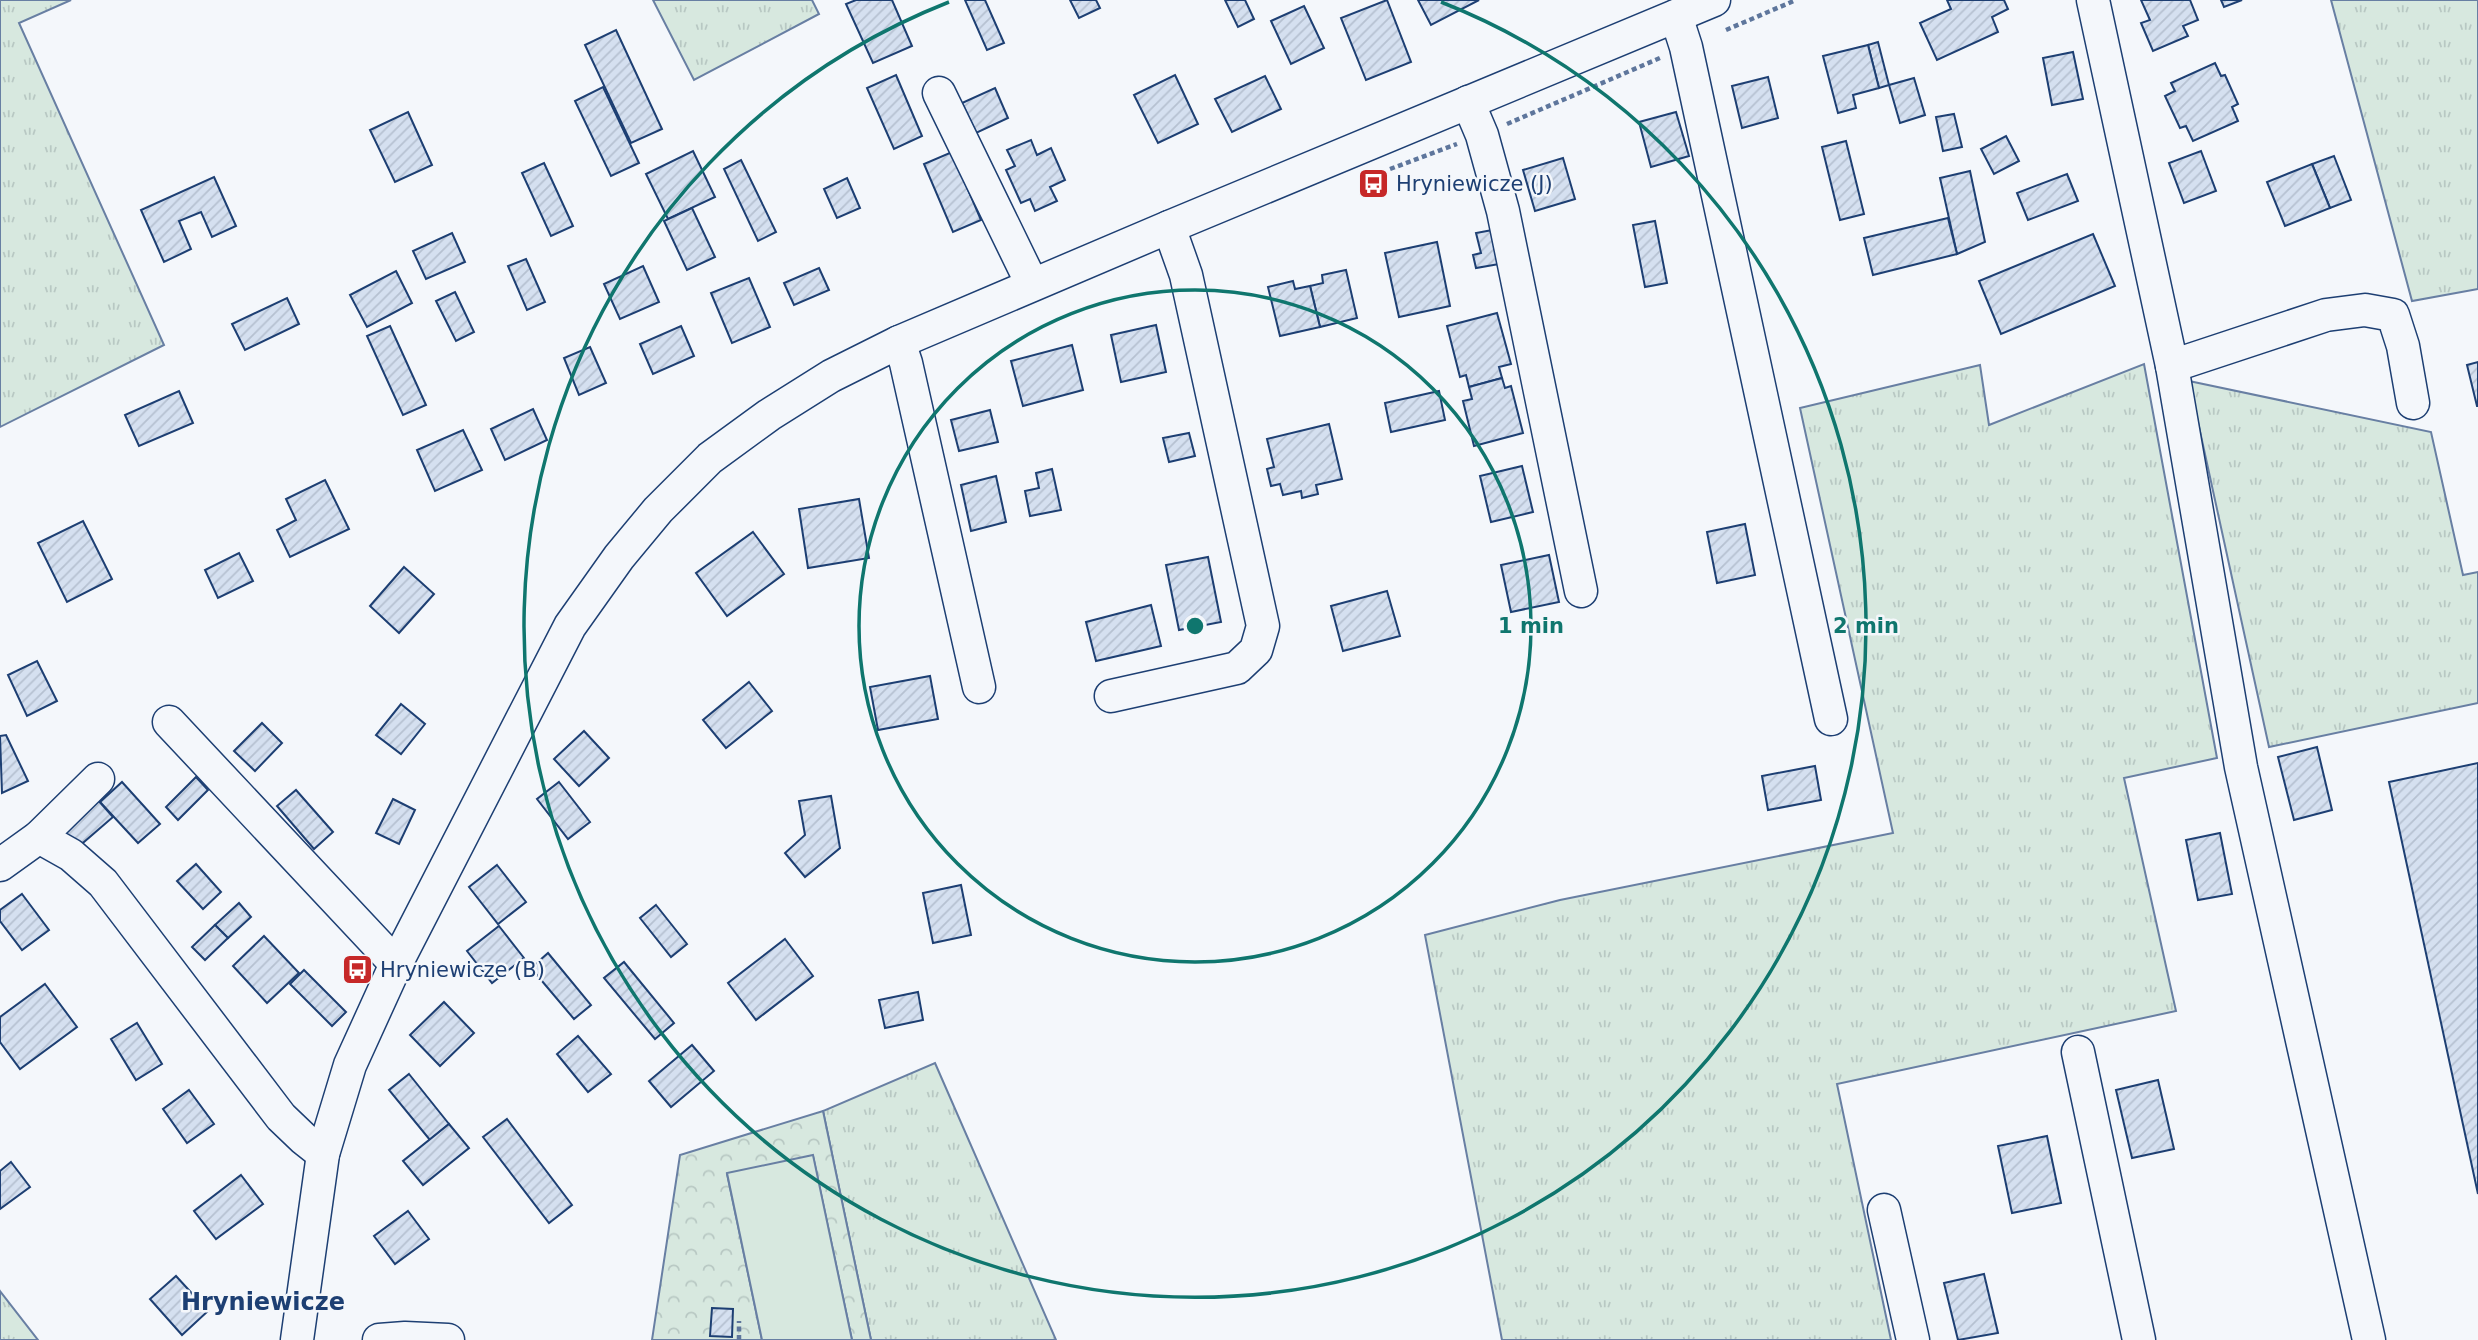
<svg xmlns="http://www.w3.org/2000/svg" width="2478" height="1340" viewBox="0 0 2478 1340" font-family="'DejaVu Sans',sans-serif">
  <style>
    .grass { fill: url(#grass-tufts); stroke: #687fa3; stroke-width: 2 }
    .park { fill: url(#park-crowns); stroke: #687fa3; stroke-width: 2 }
    .pitch { fill: #d7e8df; stroke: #687fa3; stroke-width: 2 }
    .building { fill: url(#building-hatch); stroke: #1d3f73; stroke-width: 2 }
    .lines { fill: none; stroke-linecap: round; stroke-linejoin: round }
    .minor-casing { stroke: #1d3f73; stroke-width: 35 }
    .path { stroke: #5e769c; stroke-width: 4.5; stroke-dasharray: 5 3.5; stroke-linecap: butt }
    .minor { stroke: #f4f7fb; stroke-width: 32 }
    .ring { fill: none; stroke: #0f766e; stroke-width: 3.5 }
    .labels { text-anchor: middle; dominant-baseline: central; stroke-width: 5; stroke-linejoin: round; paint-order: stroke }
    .poi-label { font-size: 21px; fill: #1d3f73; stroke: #f4f7fb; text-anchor: start }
    .quarter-label { font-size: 24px; font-weight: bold; fill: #1d3f73; stroke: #f4f7fb }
    .centre { fill: #0f766e; stroke: #f4f7fb; stroke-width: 3.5 }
    .ring-label { font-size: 21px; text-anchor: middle; font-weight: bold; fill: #0f766e; stroke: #f4f7fb; stroke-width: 5; stroke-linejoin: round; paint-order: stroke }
  </style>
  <defs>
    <pattern id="grass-tufts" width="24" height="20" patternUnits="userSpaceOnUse" patternTransform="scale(1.75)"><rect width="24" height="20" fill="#d7e8df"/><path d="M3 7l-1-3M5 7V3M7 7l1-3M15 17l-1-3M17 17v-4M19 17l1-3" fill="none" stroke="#b8c8c3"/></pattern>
    <pattern id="park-crowns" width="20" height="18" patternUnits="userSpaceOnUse" patternTransform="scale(1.75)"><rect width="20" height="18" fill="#d7e8df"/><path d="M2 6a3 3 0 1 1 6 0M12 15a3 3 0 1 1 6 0" fill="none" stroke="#b8c8c3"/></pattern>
    <pattern id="building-hatch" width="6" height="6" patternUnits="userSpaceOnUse" patternTransform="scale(1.75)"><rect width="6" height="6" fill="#d5e0f0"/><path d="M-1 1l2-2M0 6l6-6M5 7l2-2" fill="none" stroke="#b6c1d1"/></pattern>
  </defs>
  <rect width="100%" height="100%" fill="#f4f7fb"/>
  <g class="grass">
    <polygon points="0,0 71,0 19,23 164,345 0,427"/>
    <polygon points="653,0 812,0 819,14 694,80"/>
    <polygon points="2331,0 2478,0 2478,289 2412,301"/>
    <polygon points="2144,364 2217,758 2124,778 2176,1011 1837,1084 1891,1340 1502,1340 1425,935 1560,900 1893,833 1800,408 1980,365 1989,425"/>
    <polygon points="2189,381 2431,432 2463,575 2478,572 2478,703 2269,747"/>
    <polygon points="935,1063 1056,1340 871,1340 823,1111"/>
    <polygon points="0,1291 38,1340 0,1340"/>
  </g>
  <polygon class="park" points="823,1111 871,1340 852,1340 813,1156 727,1174 762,1340 652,1340 680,1155"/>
  <polygon class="pitch" points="813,1155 852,1340 762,1340 727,1173"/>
  <g class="building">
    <polygon points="856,0 892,0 912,46 873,63 846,4"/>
    <polygon points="965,0 985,0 1004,43 987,50"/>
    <polygon points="1070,0 1096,0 1100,8 1079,18"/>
    <polygon points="1225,0 1245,0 1254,19 1238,27"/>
    <polygon points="1387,0 1411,62 1366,80 1341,18"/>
    <polygon points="1418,0 1479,0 1431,25"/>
    <polygon points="1947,0 2004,0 2008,9 1992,17 1998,32 1937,60 1920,23 1951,9"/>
    <polygon points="2141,0 2190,0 2198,20 2183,26 2188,36 2153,51 2141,23 2150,20"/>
    <polygon points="2221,0 2242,0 2224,7"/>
    <polygon points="1304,6 1324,48 1291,64 1271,21"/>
    <polygon points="616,30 662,129 631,143 585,45"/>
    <polygon points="1878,42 1889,85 1879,88 1868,45"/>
    <polygon points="1868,45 1879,88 1853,95 1856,108 1838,113 1823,56"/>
    <polygon points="2073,52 2083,99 2052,105 2043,58"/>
    <polygon points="2215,63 2221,76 2225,75 2238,104 2232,107 2238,121 2193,141 2186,126 2180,128 2165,96 2175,91 2171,83"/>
    <polygon points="896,75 922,136 894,149 867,88"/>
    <polygon points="1175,75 1198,124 1158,143 1134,95"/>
    <polygon points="1265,76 1281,109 1232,132 1215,99"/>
    <polygon points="1768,77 1778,118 1742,128 1732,86"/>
    <polygon points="1914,78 1925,115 1900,123 1889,85"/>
    <polygon points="603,87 639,163 611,176 575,101"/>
    <polygon points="995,88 1008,118 976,133 962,103"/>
    <polygon points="408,112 432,165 395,182 370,130"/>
    <polygon points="1676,112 1689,156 1651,167 1639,122"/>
    <polygon points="1954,114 1962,147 1943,151 1936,117"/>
    <polygon points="2006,136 2019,161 1994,174 1981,149"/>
    <polygon points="1031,140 1037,155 1051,148 1065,180 1050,187 1057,201 1035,211 1030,199 1021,203 1006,170 1015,166 1007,150"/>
    <polygon points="1846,141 1864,214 1840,220 1822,147"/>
    <polygon points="693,151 715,197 668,219 646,174"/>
    <polygon points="2201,151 2216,191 2184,203 2169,163"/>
    <polygon points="952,152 981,220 953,232 924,164"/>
    <polygon points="2334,156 2351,200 2330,208 2312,164"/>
    <polygon points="1563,158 1575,199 1535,211 1523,170"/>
    <polygon points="741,160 776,232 758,241 724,169"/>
    <polygon points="544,163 573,226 551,236 522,173"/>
    <polygon points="2312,164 2330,208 2285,226 2267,182"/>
    <polygon points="1970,171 1985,242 1957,254 1940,178"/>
    <polygon points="2067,174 2078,201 2028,220 2017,193"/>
    <polygon points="214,177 236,226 212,237 201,212 179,221 191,249 164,262 141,210"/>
    <polygon points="847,178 860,208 837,218 824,189"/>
    <polygon points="692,208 715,257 687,270 664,221"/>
    <polygon points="1948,218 1957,254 1873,275 1864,238"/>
    <polygon points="1655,221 1667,283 1645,287 1633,225"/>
    <polygon points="1498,229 1505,263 1476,268 1473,255 1481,253 1476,233"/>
    <polygon points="452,233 465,262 426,279 413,251"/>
    <polygon points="2093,234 2115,286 2001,334 1979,281"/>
    <polygon points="1437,242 1450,306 1399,317 1385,253"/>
    <polygon points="526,259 545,302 527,310 508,266"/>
    <polygon points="643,266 659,302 620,319 604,284"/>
    <polygon points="819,268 829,290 794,305 784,283"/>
    <polygon points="1346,270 1357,318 1320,327 1310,286 1323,283 1322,275"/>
    <polygon points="396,271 412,303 367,327 350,295"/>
    <polygon points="749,278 770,327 732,343 711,293"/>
    <polygon points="1293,281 1295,289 1310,286 1320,327 1280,336 1268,287"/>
    <polygon points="455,292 474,332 456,341 436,301"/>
    <polygon points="287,298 299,324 245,350 232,324"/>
    <polygon points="1497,313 1511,364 1499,367 1502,378 1469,387 1466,375 1460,377 1447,326"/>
    <polygon points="1156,325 1166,372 1121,382 1111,335"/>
    <polygon points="390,326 426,405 403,415 367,336"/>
    <polygon points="681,326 694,356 653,374 640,344"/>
    <polygon points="1072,345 1083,390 1023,406 1011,361"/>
    <polygon points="590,347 606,383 579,395 564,358"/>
    <polygon points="2478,362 2478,406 2477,406 2467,365"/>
    <polygon points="1502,378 1505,388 1511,386 1523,433 1474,446 1463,401 1472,399 1469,387"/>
    <polygon points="179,391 193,423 139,446 125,415"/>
    <polygon points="1439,391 1445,420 1391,432 1385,403"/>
    <polygon points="533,409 547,440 505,460 491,429"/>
    <polygon points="990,410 998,442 959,451 951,420"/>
    <polygon points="1329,424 1342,479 1316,485 1318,494 1302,498 1301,491 1283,495 1280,484 1271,486 1267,469 1274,467 1267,439"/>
    <polygon points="463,430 482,470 435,491 417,450"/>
    <polygon points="1189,433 1195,456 1169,462 1163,438"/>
    <polygon points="1522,466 1533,512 1491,522 1480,476"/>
    <polygon points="1052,469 1061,510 1030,516 1025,491 1039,488 1036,473"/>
    <polygon points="996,476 1006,522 971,531 961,485"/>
    <polygon points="325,480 349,529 290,557 277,530 296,520 286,499"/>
    <polygon points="859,499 869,558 808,568 799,509"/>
    <polygon points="83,521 112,579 67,602 38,543"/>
    <polygon points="1745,524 1755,575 1717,583 1707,532"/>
    <polygon points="753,532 784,574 727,616 696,573"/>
    <polygon points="239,553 253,581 218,598 205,570"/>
    <polygon points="1549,555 1559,602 1511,612 1501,565"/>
    <polygon points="1208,557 1221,622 1179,630 1166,565"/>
    <polygon points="404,567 434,594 399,633 370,606"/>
    <polygon points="1387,591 1400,636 1343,651 1331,606"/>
    <polygon points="1151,605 1161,646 1096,661 1086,622"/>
    <polygon points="37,661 57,701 27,716 8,675"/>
    <polygon points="930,676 938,719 878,730 870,687"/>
    <polygon points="749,682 772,711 726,748 703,720"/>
    <polygon points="401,704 425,724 401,754 376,735"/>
    <polygon points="262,723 282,743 255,771 234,751"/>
    <polygon points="584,731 609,758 579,786 554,759"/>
    <polygon points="6,735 28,781 2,793 0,736"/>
    <polygon points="2317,747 2332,810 2294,820 2278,757"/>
    <polygon points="2478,763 2478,1194 2389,782"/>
    <polygon points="1815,766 1821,800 1768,810 1762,776"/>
    <polygon points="196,777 208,790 178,820 166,807"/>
    <polygon points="122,782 160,824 138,843 100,802"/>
    <polygon points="559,782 590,822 568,839 537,799"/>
    <polygon points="296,790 333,832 314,849 277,806"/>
    <polygon points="831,796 840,848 805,877 785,853 805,835 799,801"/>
    <polygon points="97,799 113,817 77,848 61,829"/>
    <polygon points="393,799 415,810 399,844 376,833"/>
    <polygon points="2220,833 2232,894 2198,900 2186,840"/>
    <polygon points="196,864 221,892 203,909 177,881"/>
    <polygon points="497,865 526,902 498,924 469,887"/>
    <polygon points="961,885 971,935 933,943 923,893"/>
    <polygon points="22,894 49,930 22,950 0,921 0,910"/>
    <polygon points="239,903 251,917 228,938 215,925"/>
    <polygon points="656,905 687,944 671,957 640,918"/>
    <polygon points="215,925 228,938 205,960 192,947"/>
    <polygon points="499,926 524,958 492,983 467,951"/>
    <polygon points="264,936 299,973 267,1003 233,966"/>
    <polygon points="785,939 813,976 756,1020 728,983"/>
    <polygon points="548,953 591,1005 574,1019 531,968"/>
    <polygon points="624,962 674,1023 655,1039 604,978"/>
    <polygon points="304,970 346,1012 332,1026 290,984"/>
    <polygon points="45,984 77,1027 20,1069 0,1042 0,1017"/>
    <polygon points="918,992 923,1020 885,1028 879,1000"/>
    <polygon points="444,1002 474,1033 440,1066 410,1035"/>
    <polygon points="137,1023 162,1064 136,1080 111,1039"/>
    <polygon points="578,1036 611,1074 588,1092 557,1054"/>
    <polygon points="692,1045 714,1071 671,1107 649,1081"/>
    <polygon points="409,1074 449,1124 430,1140 389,1090"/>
    <polygon points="2158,1080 2174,1149 2132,1158 2116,1090"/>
    <polygon points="189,1090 214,1124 187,1143 163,1109"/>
    <polygon points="507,1119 572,1205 549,1223 483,1137"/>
    <polygon points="449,1124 469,1148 423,1185 403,1161"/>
    <polygon points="2047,1136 2061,1203 2012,1213 1998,1146"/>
    <polygon points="11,1162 30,1187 0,1209 0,1171"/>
    <polygon points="241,1175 263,1204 216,1239 194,1211"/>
    <polygon points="408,1211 429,1239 395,1264 374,1236"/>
    <polygon points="1984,1274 1998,1333 1958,1340 1944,1283"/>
    <polygon points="176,1276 208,1311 182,1335 150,1299"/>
    <polygon points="712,1308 733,1309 732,1337 710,1336"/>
  </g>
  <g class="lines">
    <defs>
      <g id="minor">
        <polyline points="2093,0 2172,366 2241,767 2369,1340"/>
        <polyline points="1676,16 1686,47 1831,719"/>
        <polyline points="939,93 1032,284"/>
        <polyline points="1468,102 1482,135 1503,211 1581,591"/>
        <polyline points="899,342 906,363 979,687"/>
        <polyline points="2172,366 2326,315 2365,310 2393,315 2403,346 2413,403"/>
        <polyline points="1111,696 1237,668 1256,650 1263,626 1186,275 1169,227"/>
        <polyline points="169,722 396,964"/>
        <polyline points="39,837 71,855 103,883 281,1117 304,1139 323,1154"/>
        <polyline points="0,865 39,837 98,779"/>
        <polyline points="2078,1052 2139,1340"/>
        <polyline points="1884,1210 1913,1340"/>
        <polyline points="297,1340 323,1154 350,1065 396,964 570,626 619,557 658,510 710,458 769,415 831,376 899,342 1169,227 1714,0"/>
        <polyline points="379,1340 405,1338 448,1340"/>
      </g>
    </defs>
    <use href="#minor" class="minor-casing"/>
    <g class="path">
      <polyline points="1726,30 1796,0"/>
      <polyline points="1507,124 1660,58"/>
      <polyline points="1390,169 1457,144"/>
      <polyline points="739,1340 739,1321"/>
    </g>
    <use href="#minor" class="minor"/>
  </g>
  <g class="ring">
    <circle cx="1195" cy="626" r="336"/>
    <path d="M1441 2A671 671 0 1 1 949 2"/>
  </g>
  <defs>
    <symbol id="bus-square" viewBox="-11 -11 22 22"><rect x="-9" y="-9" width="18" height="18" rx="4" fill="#c62828" stroke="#f4f7fb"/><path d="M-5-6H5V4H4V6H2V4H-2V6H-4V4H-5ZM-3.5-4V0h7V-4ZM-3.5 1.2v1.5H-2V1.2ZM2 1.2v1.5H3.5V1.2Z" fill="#fff"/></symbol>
  </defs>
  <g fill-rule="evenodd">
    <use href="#bus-square" x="1356" y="166" width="35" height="35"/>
    <use href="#bus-square" x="340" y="952" width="35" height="35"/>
  </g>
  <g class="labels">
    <g class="poi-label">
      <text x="1396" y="184">Hryniewicze (J)</text>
      <text x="380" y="970">Hryniewicze (B)</text>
    </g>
    <g class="quarter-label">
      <text x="263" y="1302">Hryniewicze</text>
    </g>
  </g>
  <circle cx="1195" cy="626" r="10" class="centre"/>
  <g class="ring-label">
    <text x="1531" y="633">1 min</text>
    <text x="1866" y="633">2 min</text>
  </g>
</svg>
